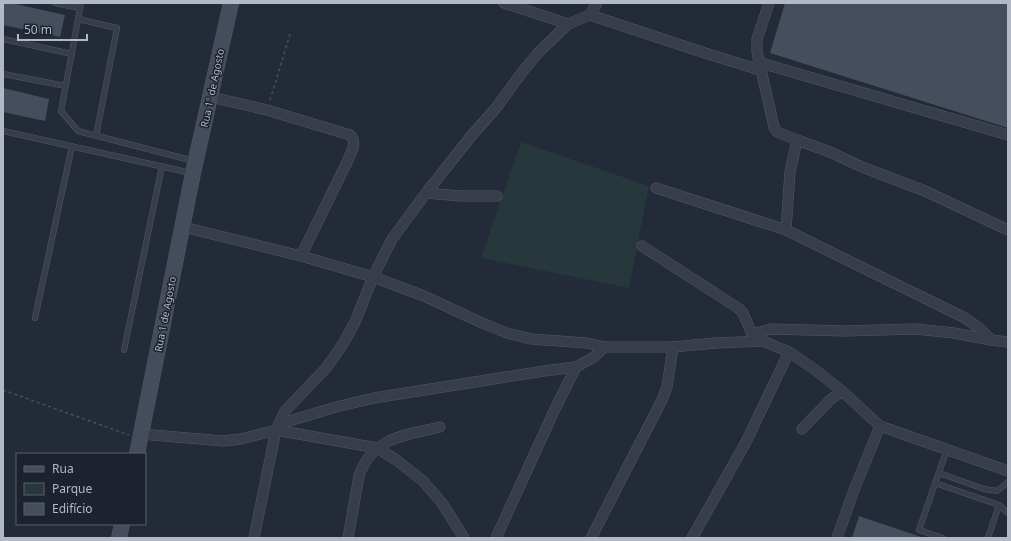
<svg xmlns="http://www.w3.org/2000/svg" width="1011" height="541" viewBox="0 0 1011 541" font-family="'Noto Sans',sans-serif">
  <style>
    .green { fill: #26383b }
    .building { fill: #444e5d }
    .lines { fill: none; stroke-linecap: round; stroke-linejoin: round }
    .service-casing { stroke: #525864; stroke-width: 6 }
    .minor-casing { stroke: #525864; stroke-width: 11 }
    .secondary-casing { stroke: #525864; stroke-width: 16 }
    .path { stroke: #435357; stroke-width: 1.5; stroke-dasharray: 3 3; stroke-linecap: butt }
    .service { stroke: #373d49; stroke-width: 5 }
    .minor { stroke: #373d49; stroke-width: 10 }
    .secondary { stroke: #454c5c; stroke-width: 15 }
    .labels { text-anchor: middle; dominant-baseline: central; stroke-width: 3; stroke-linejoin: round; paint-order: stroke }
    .street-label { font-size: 10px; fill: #b2b8c5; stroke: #1c222e }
  </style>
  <rect width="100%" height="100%" fill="#232b39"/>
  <polygon class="green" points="521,142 649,186 629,288 481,258"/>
  <g class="building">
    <polygon points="3,3 11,3 65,15 60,37 3,25"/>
    <polygon points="785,3 1008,3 1008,128 770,53"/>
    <polygon points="3,88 49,99 45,121 3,112"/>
    <polygon points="859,516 921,537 921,538 852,538"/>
  </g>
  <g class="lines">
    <defs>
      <g id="service">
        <polyline points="55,3 80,8"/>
        <polyline points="81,3 61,111 78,131 194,161"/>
        <polyline points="78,19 117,28 96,136"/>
        <polyline points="3,39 72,54"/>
        <polyline points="3,74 66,86"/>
        <polyline points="3,131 191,173"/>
        <polyline points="35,318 72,146"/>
        <polyline points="124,350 162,166"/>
        <polyline points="939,473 984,489 997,491 1008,482"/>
        <polyline points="935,483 999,505 1008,513"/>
        <polyline points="943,538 919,530 947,449"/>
        <polyline points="988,538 999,505"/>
      </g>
      <g id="minor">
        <polyline points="504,3 568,24 590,15 597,3"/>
        <polyline points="769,3 757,39 757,52 774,127 777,132 797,140 790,172 786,230"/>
        <polyline points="590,15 708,54 760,70"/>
        <polyline points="758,62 1008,135"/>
        <path d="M 211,97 L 267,110 L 350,135 C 358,143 351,152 348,160 L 301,256"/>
        <polyline points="797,140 830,152 862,167 925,191 1008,230"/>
        <polyline points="656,188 786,230 965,318 979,328 991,340 1008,342"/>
        <polyline points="426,193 461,196 497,196"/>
        <polyline points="183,227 301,256 373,277 424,296 482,323 507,333 531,339 587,343 604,347 673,347 716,343 763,341"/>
        <polyline points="642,246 738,308 743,313 752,334 763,341 789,352 814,369 842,391 880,426 1008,471"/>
        <polyline points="752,334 771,329 845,331 915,329 954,333 991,340"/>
        <polyline points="279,424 336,407 374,398 544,371 576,367 594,357 604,347"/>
        <polyline points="802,429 830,400 842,391"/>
        <polyline points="141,434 223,441 241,439 276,430 377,448 395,459 423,481 442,503 464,538"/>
        <polyline points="254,538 276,430 285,411 326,368 343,344 355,322 373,277 392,239 426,193 472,135 496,108 523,71 538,53 568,24"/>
        <path d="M 348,538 L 359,476 C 372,437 406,435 440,427"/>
        <polyline points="496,538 555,409 576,367"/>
        <polyline points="591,538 662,400 667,387 673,347"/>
        <polyline points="692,538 746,442 789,352"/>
        <polyline points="837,538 854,490 880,426"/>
      </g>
      <g id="secondary">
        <polyline points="137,454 193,173 231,3"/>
        <polyline points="119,538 122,524"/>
      </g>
    </defs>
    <use href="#service" class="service-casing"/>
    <use href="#minor" class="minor-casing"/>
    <use href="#secondary" class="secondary-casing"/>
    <g class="path">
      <polyline points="270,100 291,31"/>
      <polyline points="3,390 129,435"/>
    </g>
    <use href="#service" class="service"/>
    <use href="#minor" class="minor"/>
    <use href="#secondary" class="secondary"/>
  </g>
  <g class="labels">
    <g class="street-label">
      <text transform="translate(212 88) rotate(-78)">Rua 1º de Agosto</text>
      <text transform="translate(165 314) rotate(-79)">Rua 1 de Agosto</text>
    </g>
  </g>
  <rect width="1011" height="541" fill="none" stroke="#b2b8c5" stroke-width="8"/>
  <rect x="16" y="453" width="130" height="72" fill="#1c222e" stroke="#585e6a"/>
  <rect x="24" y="466" width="20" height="6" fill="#454c5c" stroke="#585e6a"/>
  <text x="52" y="473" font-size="12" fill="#b2b8c5">Rua</text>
  <rect x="24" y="483" width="20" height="12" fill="#26383b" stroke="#585e6a"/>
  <text x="52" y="493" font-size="12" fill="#b2b8c5">Parque</text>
  <rect x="24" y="503" width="20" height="12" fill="#444e5d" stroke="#585e6a"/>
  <text x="52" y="513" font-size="12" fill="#b2b8c5">Edifício</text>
  <path d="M18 34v6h69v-6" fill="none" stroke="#b2b8c5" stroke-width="2"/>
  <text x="24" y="34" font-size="12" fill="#b2b8c5" stroke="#1c222e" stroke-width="3" paint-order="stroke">50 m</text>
</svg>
